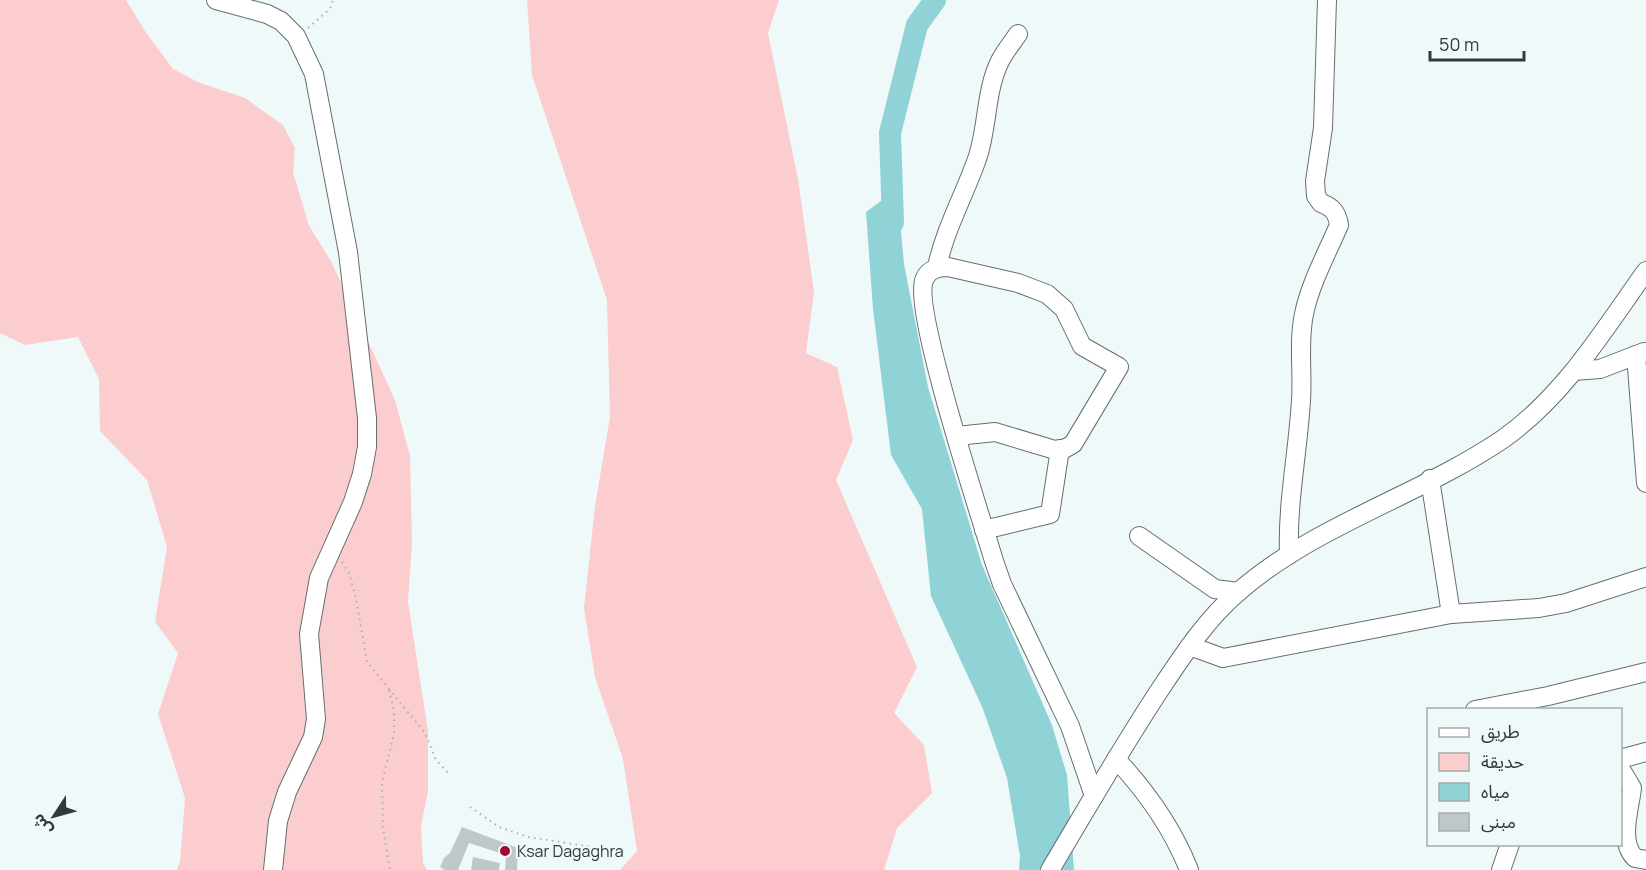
<svg xmlns="http://www.w3.org/2000/svg" width="1646" height="870" viewBox="0 0 1646 870" font-family="Manrope,'Noto Sans Arabic',sans-serif">
  <style>
    .green { fill: #fbcdce }
    .water { fill: #8fd3d7 }
    .lines { fill: none; stroke-linecap: round; stroke-linejoin: round }
    .river { stroke: #8fd3d7; stroke-width: 22 }
    .building { fill: #bfc8c8 }
    .minor-casing { stroke: #666e6e; stroke-width: 20 }
    .path { stroke: #a9b0b0; stroke-width: 2; stroke-dasharray: 1.5 4.5; stroke-linecap: butt }
    .minor { stroke: #fff; stroke-width: 18 }
    .poi-dot { fill: #a40832; stroke: #f0f9fa; stroke-width: 2 }
    .labels { text-anchor: middle; dominant-baseline: central; stroke-width: 4.5; stroke-linejoin: round; paint-order: stroke }
    .poi-label { font-size: 16px; fill: #353838; stroke: #f0f9fa; text-anchor: start }
  </style>
  <rect width="100%" height="100%" fill="#f0f9fa"/>
  <g class="green">
    <polygon points="0,0 126,0 145,31 173,69 200,83 245,98 283,125 295,148 293,172 309,226 331,261 395,400 410,456 412,543 408,602 428,731 428,791 421,826 423,863 427,870 177,870 180,862 185,798 158,714 178,653 155,622 167,547 147,480 100,431 99,379 78,337 25,345 0,333"/>
    <polygon points="527,0 779,0 768,33 798,179 814,292 806,353 837,367 853,440 836,480 917,667 894,713 924,745 932,793 897,828 884,870 620,870 637,851 623,759 595,677 584,608 595,506 610,417 607,300 532,75"/>
  </g>
  <polygon class="water" points="897,189 904,264 928,387 982,565 1052,725 1067,775 1074,870 1019,870 1020,856 1007,778 983,709 931,596 922,509 891,455 873,309 866,212"/>
  <g class="lines">
    <polyline class="river" points="893,223 890,133 917,25 935,0"/>
  </g>
  <g class="building">
    <polygon points="462,827 518,848 517,870 505,870 506,855 469,843 458,870 445,870 440,867 444,858 450,853"/>
    <polygon points="473,857 500,863 499,870 471,870"/>
  </g>
  <g class="lines">
    <defs>
      <g id="minor">
        <polyline points="216,0 267,14 281,21 296,36 314,74 348,252 367,418 367,447 362,474 353,502 319,578 309,634 316,719 313,737 287,792 278,821 273,870"/>
        <path d="M 937,267 C 945,229 964,196 977,159 C 988,128 985,91 1000,61 C 1005,51 1012,43 1018,34"/>
        <polyline points="1636,355 1646,483"/>
        <polyline points="1574,371 1600,369 1644,352"/>
        <path d="M 957,436 L 995,432 L 1055,450 L 1064,449 L 1073,444 L 1119,367 L 1082,346 L 1064,309 L 1047,294 L 1018,283 L 948,267 C 940,267 929,269 925,278 C 910,304 982,520 994,561 L 1002,584 L 1070,726 L 1094,796"/>
        <polyline points="1430,479 1451,614"/>
        <polyline points="984,530 1050,514 1060,449"/>
        <polyline points="1139,536 1215,589 1238,592"/>
        <path d="M 1289,555 C 1287,503 1298,452 1301,400 C 1303,372 1298,342 1304,314 C 1310,284 1327,253 1339,225 C 1337,212 1332,207 1321,203 L 1316,196 L 1315,181 L 1323,128 L 1327,0"/>
        <polyline points="1190,646 1223,658 1451,614 1539,608 1566,603 1646,577"/>
        <polyline points="1475,710 1548,696 1646,672"/>
        <path d="M 1116,759 C 1147,792 1172,827 1189,870"/>
        <polyline points="1620,759 1646,752"/>
        <path d="M 1620,768 L 1632,788 C 1630,808 1618,841 1635,858 L 1646,860"/>
        <path d="M 1050,870 C 1087,808 1123,745 1163,685 C 1185,652 1207,619 1237,593 C 1314,525 1419,496 1503,439 C 1564,396 1603,331 1646,271"/>
        <polyline points="1501,870 1510,844"/>
      </g>
    </defs>
    <use href="#minor" class="minor-casing"/>
    <g class="path">
      <polyline points="308,28 330,9 333,0"/>
      <polyline points="342,562 349,573 356,598 367,662 425,733 436,760 450,775"/>
      <polyline points="389,690 394,710 394,734 382,782 383,828 390,870"/>
      <polyline points="470,807 499,827 528,837 592,847"/>
    </g>
    <use href="#minor" class="minor"/>
  </g>
  <circle class="poi-dot" cx="505" cy="851" r="6"/>
  <g class="labels">
    <g class="poi-label">
      <text x="517" y="851">Ksar Dagaghra</text>
    </g>
  </g>
  <rect x="1427" y="708" width="195" height="138" fill="#f0f9fa" stroke="#a5acac" stroke-width="1.5"/>
  <rect x="1439" y="728" width="30" height="9" fill="#ffffff" stroke="#a5acac" stroke-width="1.5"/>
  <text x="1481" y="738" font-size="18" fill="#353838">طريق</text>
  <rect x="1439" y="753" width="30" height="18" fill="#fbcdce" stroke="#a5acac" stroke-width="1.5"/>
  <text x="1481" y="768" font-size="18" fill="#353838">حديقة</text>
  <rect x="1439" y="783" width="30" height="18" fill="#8fd3d7" stroke="#a5acac" stroke-width="1.5"/>
  <text x="1481" y="798" font-size="18" fill="#353838">مياه</text>
  <rect x="1439" y="813" width="30" height="18" fill="#bfc8c8" stroke="#a5acac" stroke-width="1.5"/>
  <text x="1481" y="828" font-size="18" fill="#353838">مبنى</text>
  <g transform="translate(54 816) rotate(234)" stroke="#f0f9fa" stroke-width="4.5" paint-order="stroke">
  <path d="M0-4.5L10 22L0 15L-10 22Z" fill="#353838"/>
  <text y="-9" font-size="16" font-weight="bold" text-anchor="middle" fill="#353838">ش</text>
  </g>
  <path d="M1430 51v9h94v-9" fill="none" stroke="#353838" stroke-width="3"/>
  <text x="1439" y="51" font-size="18" fill="#353838" stroke="#f0f9fa" stroke-width="4.5" paint-order="stroke">50 m</text>
</svg>
